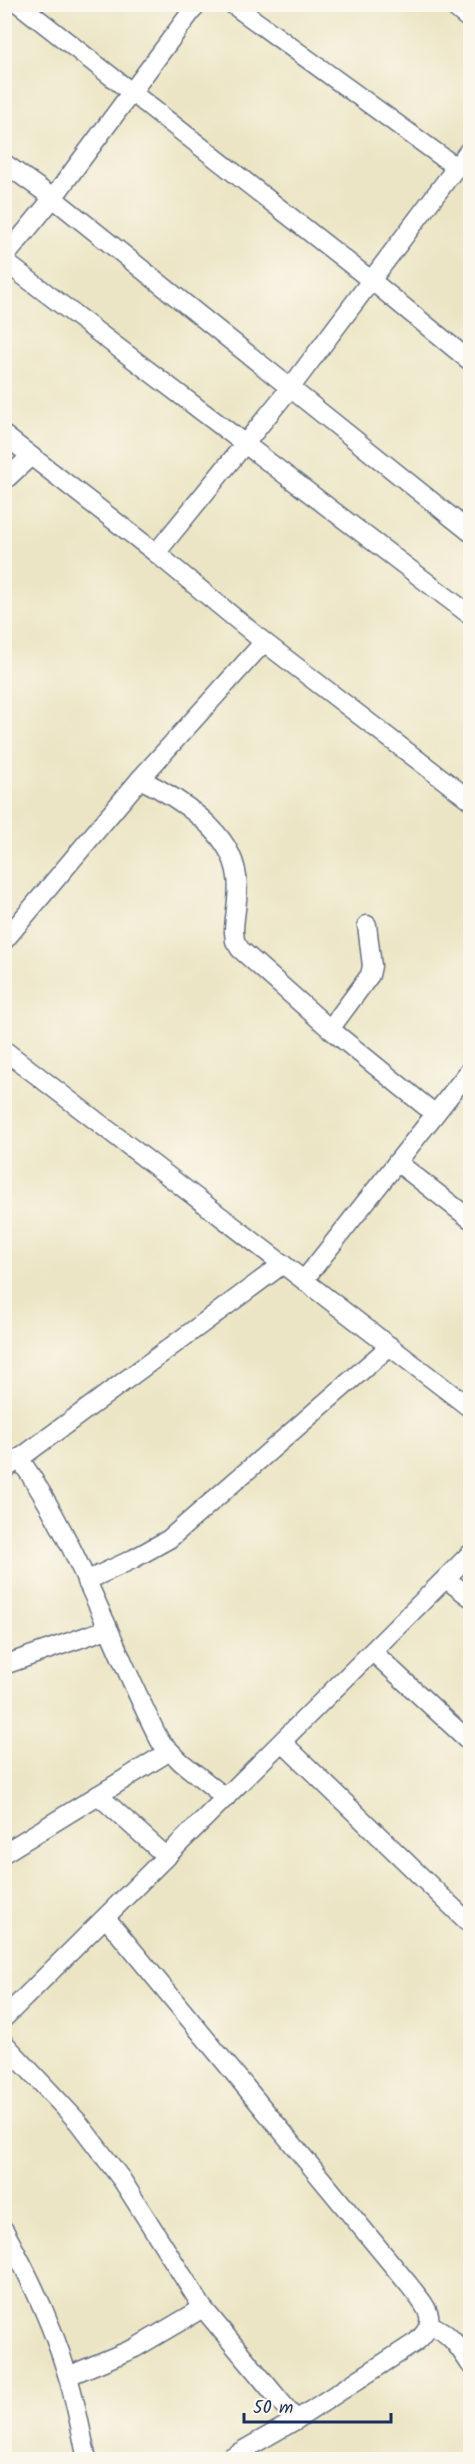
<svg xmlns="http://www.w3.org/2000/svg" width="475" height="2464" viewBox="0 0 475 2464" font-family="Kalam,sans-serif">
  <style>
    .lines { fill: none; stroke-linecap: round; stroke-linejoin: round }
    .minor-casing { stroke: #646f82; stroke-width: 21 }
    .minor { stroke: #fff; stroke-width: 18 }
  </style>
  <rect width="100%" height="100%" fill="#fbf7ec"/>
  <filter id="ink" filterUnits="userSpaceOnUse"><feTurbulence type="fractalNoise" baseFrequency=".0167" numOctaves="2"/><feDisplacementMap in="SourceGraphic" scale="12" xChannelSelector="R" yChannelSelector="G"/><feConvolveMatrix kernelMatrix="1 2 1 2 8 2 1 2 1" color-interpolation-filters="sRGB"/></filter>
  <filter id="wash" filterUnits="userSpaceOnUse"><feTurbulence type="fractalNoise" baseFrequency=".008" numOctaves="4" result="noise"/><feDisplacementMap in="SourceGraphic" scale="24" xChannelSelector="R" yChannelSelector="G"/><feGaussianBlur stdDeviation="1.35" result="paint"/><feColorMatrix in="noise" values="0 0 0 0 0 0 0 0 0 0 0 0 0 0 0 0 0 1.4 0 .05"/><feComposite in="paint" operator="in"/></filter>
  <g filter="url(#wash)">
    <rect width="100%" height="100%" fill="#ece5c5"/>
  </g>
  <g filter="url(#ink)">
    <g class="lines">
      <defs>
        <g id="minor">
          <polyline points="19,4 372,281 470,361"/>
          <polyline points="232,4 456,167"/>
          <polyline points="451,4 470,20"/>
          <polyline points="4,163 53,198 470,532"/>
          <polyline points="4,258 53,198 197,4"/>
          <polyline points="4,261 470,615"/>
          <polyline points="4,435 156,553 264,642 470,800"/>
          <polyline points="4,481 31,456"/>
          <polyline points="156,553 291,387 470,149"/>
          <path d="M 140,779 C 177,797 232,831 237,877 C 240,895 234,914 234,932 L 235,941 L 240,949 L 330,1029 L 435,1114"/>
          <polyline points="4,941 140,779 264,642"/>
          <polyline points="330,1029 370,975 372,966 367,925"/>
          <polyline points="4,1050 470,1408"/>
          <polyline points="397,1162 470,1219"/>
          <polyline points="304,1280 470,1070"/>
          <path d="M 19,1458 C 79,1544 112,1647 160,1741 L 181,1762 L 226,1798"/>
          <polyline points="4,1470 283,1264"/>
          <polyline points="446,1579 470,1597"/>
          <polyline points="86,1581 133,1559 169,1539 390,1346"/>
          <polyline points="373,1652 470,1742"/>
          <polyline points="4,1665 107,1629"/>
          <polyline points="282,1742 470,1924"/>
          <polyline points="98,1795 167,1857"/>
          <polyline points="4,1853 170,1751"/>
          <path d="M 106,1918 L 409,2285 C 425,2306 442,2320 416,2342 L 296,2420 L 226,2460"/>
          <polyline points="4,2018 470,1554"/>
          <polyline points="4,2043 78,2122 122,2180 203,2308 296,2420"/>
          <path d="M 4,2230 C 30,2277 52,2323 67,2374 C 76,2402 81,2431 87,2460"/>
          <path d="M 430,2325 C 449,2332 459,2347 470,2364"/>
          <polyline points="68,2376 135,2348 203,2308"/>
        </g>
      </defs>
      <use href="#minor" class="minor-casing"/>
      <use href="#minor" class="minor"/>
    </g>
  </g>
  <rect width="475" height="2464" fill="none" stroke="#fbf7ec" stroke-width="24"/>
  <path d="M244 2413v9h147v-9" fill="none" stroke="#1b2f5e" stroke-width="3"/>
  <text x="253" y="2413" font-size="18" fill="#1b2f5e" stroke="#fbf7ec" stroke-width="4.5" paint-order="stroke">50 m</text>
</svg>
